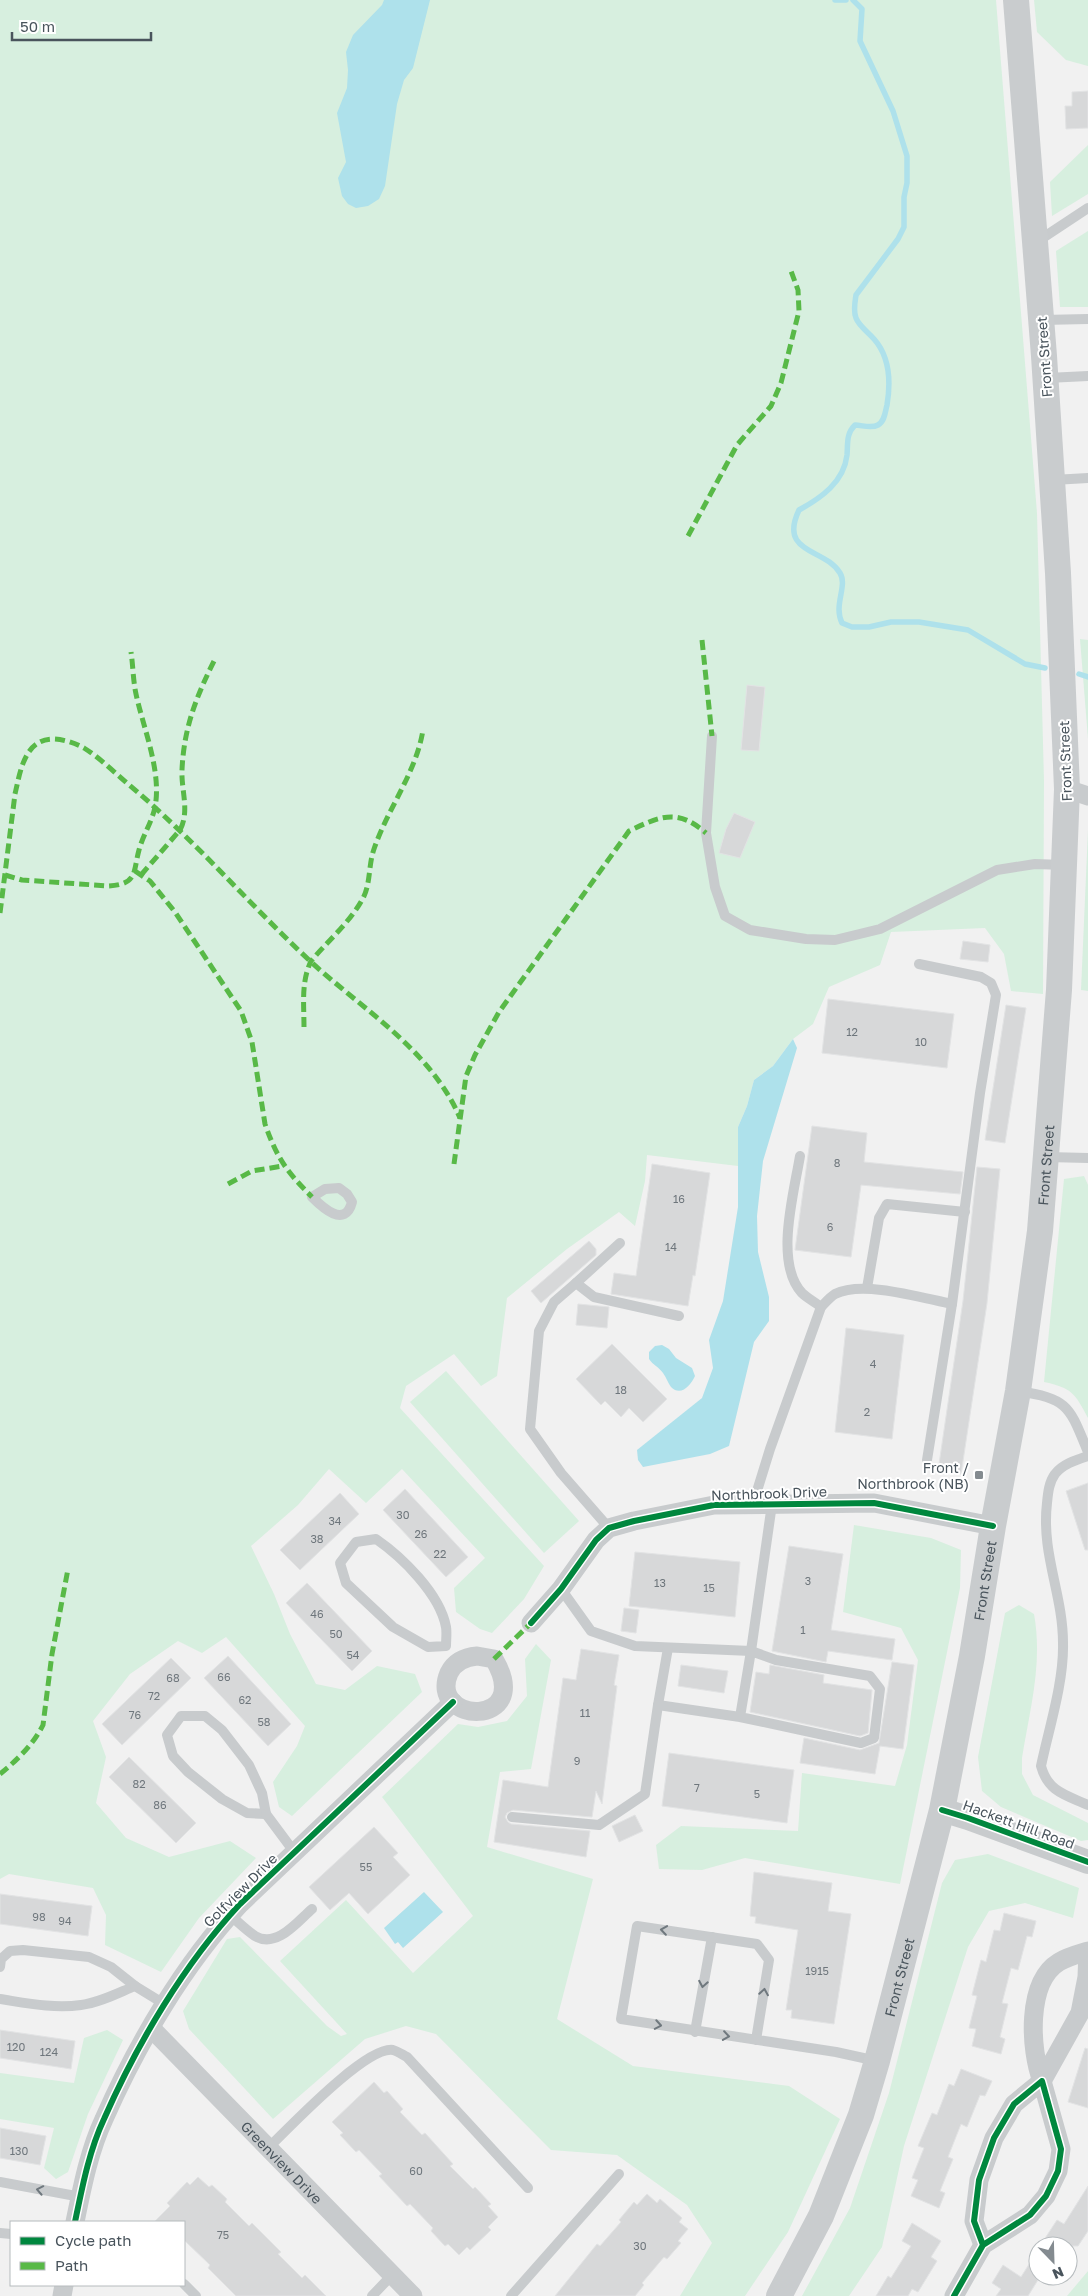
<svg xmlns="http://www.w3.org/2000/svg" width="1088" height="2296" viewBox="0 0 1088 2296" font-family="'Golos Text',sans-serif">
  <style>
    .green { fill: #d7efdf }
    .water { fill: #aee1eb }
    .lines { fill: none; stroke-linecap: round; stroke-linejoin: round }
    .stream { stroke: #aee1eb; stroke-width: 5.5 }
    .building { fill: #d7d8d9; stroke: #e2e3e4 }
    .service { stroke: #c8cbcd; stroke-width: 10 }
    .minor { stroke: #c8cbcd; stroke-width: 19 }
    .tertiary { stroke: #c8cbcd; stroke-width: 24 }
    .secondary { stroke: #c9ccce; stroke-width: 26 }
    .quiet { stroke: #58b947; stroke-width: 5; stroke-dasharray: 10 5; stroke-linecap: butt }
    .cycleway-casing { stroke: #fff; stroke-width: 9 }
    .cycleway { stroke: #00873e; stroke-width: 6 }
    .oneway { stroke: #6f787e }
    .poi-dot { fill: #848b90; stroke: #fff; stroke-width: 2 }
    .labels { text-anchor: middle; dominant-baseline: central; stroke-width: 4; stroke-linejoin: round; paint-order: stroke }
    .number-label { font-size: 11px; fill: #6e767c }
    .street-label { font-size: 14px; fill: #49545c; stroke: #fff }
    .poi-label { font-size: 14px; fill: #49545c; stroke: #fff; text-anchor: end }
  </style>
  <rect width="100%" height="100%" fill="#f1f1f1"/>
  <g class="green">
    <polygon points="0,0 996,0 1037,513 1044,781 1043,994 1011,991 1004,954 985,928 891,932 880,965 829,987 813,1024 793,1039 773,1066 754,1080 747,1106 738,1127 738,1166 647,1155 645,1181 635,1226 619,1212 567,1249 507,1298 497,1376 481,1386 454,1354 406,1386 400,1408 544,1566 524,1599 492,1633 480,1629 456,1612 454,1588 485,1558 402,1469 366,1503 329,1469 298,1505 251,1546 274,1594 290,1634 316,1684 345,1690 377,1666 415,1674 422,1692 292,1816 279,1807 273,1782 297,1746 305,1726 226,1637 202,1653 178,1641 130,1674 93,1721 106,1757 96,1803 126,1838 169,1857 230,1841 256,1858 199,1918 161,1972 105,1945 106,1915 93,1888 9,1874 0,1879"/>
    <polygon points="1034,0 1088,0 1088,66 1066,60 1037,32"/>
    <polygon points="1088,145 1088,194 1052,216 1050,182"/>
    <polygon points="1088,231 1088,307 1060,307 1056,251"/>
    <polygon points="1080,639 1088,640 1088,739"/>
    <polygon points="1088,830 1088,991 1081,990"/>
    <path d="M 1084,1176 L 1088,1185 L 1088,1418 C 1075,1393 1072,1388 1044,1382 L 1064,1179 Z"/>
    <polygon points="446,1371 579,1521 544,1553 410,1402"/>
    <polygon points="854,1525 931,1538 961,1550 960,1588 900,1884 745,1858 702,1870 659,1869 656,1845 681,1826 798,1831 802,1773 895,1786 907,1745 918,1660 901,1628 843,1612"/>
    <path d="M 1019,1605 L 1034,1614 C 1043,1663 1030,1709 1022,1758 L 1022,1774 L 1033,1795 L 1088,1823 L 1088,1840 L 1081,1841 L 1001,1807 L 982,1791 L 978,1757 L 1005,1613 Z"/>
    <polygon points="536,1644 551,1660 531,1769 500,1772 487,1847 593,1879 557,2019 633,2066 789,2086 840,2119 788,2232 745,2296 680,2296 712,2243 687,2205 617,2155 551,2150 436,2034 406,2026 365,2039 273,2119 189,2029 183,2011 227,1939 240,1937 327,2026 341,2036 347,2034 280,1961 346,1900 413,1973 473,1916 382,1797 458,1724 478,1727 507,1721 527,1696 525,1659"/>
    <polygon points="988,1854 1079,1888 1073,1918 1025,1903 989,1911 968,1947 904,2146 882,2247 849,2296 802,2296 850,2208 889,2093 942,1883 955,1860"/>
    <polygon points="107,2030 123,2040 88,2114 68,2172 56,2179 44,2168 54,2128 0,2119 0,2073 74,2083 84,2038"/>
    <polygon points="1088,2271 1088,2296 1067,2296"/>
  </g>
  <g class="water">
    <polygon points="384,0 430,0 413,68 404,80 397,104 385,186 379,199 368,206 356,208 348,204 342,196 338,178 346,162 337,113 347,88 348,70 346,52 353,35 382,5"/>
    <polygon points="793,1039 797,1048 763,1161 757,1216 758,1252 769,1297 769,1321 754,1342 729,1446 710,1454 643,1467 638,1460 637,1450 702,1398 713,1368 709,1340 723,1301 738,1207 738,1127 747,1106 754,1080 773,1066"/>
    <path d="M 662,1345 L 669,1349 L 676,1358 L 692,1368 L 695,1376 C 691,1385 681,1397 671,1387 C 668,1383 666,1377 663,1373 C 659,1367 653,1365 649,1359 L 649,1352 L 655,1346 Z"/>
    <polygon points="424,1892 443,1912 403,1948 398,1942 395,1944 384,1928"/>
  </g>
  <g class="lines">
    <g class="stream">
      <polyline points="835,0 846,0"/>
      <path d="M 853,0 L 862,9 L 860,41 L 893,111 L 907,156 L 907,183 L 904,197 L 904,227 L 898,239 L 856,295 C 855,302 853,311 856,318 C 859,326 868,332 874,339 C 890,357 891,381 887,405 C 885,412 885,421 878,425 C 871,429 862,425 855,425 C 846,434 848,443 847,455 C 844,482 821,498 799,510 C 778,554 825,548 840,573 C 848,586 833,605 842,623 L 852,627 L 869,627 L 891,622 L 919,622 L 968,630 L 1025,664 L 1045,668"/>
      <polyline points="1079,674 1088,677"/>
    </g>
  </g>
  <g class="building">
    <polygon points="1088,91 1088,128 1066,129 1065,106 1072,106 1072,92"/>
    <polygon points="747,685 765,687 759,751 741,750"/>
    <polygon points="734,813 755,822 740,858 719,853 726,829"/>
    <polygon points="963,941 990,945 988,962 960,959"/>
    <polygon points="828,999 954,1014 947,1068 822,1053"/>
    <polygon points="1006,1005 1026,1008 1005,1143 985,1140"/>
    <polygon points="812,1126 867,1133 864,1162 963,1172 960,1194 861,1185 851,1257 795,1250"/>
    <polygon points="652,1164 710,1173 695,1276 693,1275 688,1306 611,1294 614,1273 636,1276"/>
    <polygon points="977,1167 1000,1169 987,1303 961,1474 938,1471 963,1301"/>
    <polygon points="589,1241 596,1249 596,1255 541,1303 531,1291"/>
    <polygon points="578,1304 609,1307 607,1328 576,1325"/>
    <polygon points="846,1328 904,1335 892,1439 835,1432"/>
    <polygon points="612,1344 667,1399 643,1422 629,1408 621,1417 605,1401 601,1405 576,1379"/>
    <polygon points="1088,1483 1088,1550 1085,1550 1066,1491"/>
    <polygon points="405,1489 468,1557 446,1577 383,1510"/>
    <polygon points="340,1493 359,1514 300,1570 280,1550"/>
    <polygon points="789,1546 843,1554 831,1630 895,1639 892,1660 828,1651 826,1662 772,1651"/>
    <polygon points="635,1552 740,1562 735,1617 629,1606"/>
    <polygon points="307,1583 372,1651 352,1671 286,1603"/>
    <polygon points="624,1608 639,1610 636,1633 621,1631"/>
    <polygon points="581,1649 619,1655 614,1685 617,1686 602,1804 596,1791 592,1817 513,1810 507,1813 505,1817 508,1822 511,1824 590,1831 586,1857 494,1842 503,1780 548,1787 563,1678 576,1680"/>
    <polygon points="228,1656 291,1724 268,1746 204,1678"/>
    <polygon points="171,1658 191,1678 122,1745 102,1724"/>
    <polygon points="892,1662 914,1665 903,1749 880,1746 875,1774 800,1763 804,1738 860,1750 879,1743"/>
    <polygon points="681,1665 728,1671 724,1693 678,1686"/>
    <polygon points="770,1665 824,1675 823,1683 872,1690 868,1733 860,1736 750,1712 756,1672 769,1674"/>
    <polygon points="669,1753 794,1770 787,1823 662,1806"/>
    <polygon points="129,1757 196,1823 176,1843 109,1777"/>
    <polygon points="635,1815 643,1831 619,1842 612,1826"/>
    <polygon points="374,1827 398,1853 393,1857 410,1875 368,1914 349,1893 330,1910 309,1887"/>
    <polygon points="754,1872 832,1883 828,1911 851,1914 834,2024 791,2018 792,2010 786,2010 798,1930 755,1923 756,1917 750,1916"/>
    <polygon points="0,1894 92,1906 88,1936 0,1924"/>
    <polygon points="1004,1913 1036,1921 1032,1937 1027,1936 1018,1970 1011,1968 1002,2003 1008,2004 1000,2037 1005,2039 1001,2054 972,2046 976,2029 969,2028 977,1996 972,1995 981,1960 986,1962 994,1930 1000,1931"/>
    <polygon points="0,2030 75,2041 71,2069 0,2058"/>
    <polygon points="1085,2048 1088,2049 1088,2108 1068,2102"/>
    <polygon points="961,2069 992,2081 985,2096 980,2095 967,2127 961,2124 948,2157 953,2159 940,2191 945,2193 939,2208 911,2196 918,2180 912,2178 924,2148 918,2146 932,2113 937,2115 949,2084 954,2086"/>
    <polygon points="374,2082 384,2093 387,2091 403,2109 400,2112 422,2135 425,2133 453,2164 450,2166 473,2189 475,2187 491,2204 488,2206 498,2217 488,2227 491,2230 470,2250 467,2247 459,2255 448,2244 445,2246 431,2231 433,2228 410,2204 407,2206 379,2176 382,2174 359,2150 356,2152 340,2135 343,2133 332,2122"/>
    <polygon points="0,2128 46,2136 40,2165 0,2158"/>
    <polygon points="198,2177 209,2187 212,2185 227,2199 225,2202 249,2226 252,2223 281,2252 278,2254 302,2278 305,2275 326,2296 236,2296 208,2268 210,2265 184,2240 184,2222 154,2222 170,2206 167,2203 187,2182 190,2185"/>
    <polygon points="1088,2186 1088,2231 1078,2246 1040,2246 1057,2220 1064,2224"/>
    <polygon points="647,2194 657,2203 660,2199 682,2218 679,2222 688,2229 678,2241 681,2243 667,2259 664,2257 642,2283 644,2285 635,2296 555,2296 597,2244 600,2246 621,2222 619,2220 634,2202 637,2205"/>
    <polygon points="912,2223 941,2241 931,2257 937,2261 918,2292 912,2289 908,2296 876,2296 888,2276 891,2278 911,2246 902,2241"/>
    <polygon points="1038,2250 1038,2280 1028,2296 996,2296 1001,2289 992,2283 1003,2265 1021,2277"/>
  </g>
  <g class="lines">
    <g class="service">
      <polyline points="1038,241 1088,208"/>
      <polyline points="1042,320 1088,319"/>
      <polyline points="1047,378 1088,376"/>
      <polyline points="1053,480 1088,478"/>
      <polyline points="712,736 706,833 715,887 725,916 750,930 806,939 835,940 880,929 997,870 1035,864 1064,865"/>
      <polyline points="919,964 981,977 991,983 996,995 980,1093 952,1304"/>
      <path d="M 800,1156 C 794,1193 774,1263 802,1293 C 807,1298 815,1302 821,1307"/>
      <polyline points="1047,1157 1088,1158"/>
      <path d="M 339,1188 L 347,1194 L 352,1202 C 345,1229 322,1207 312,1197 L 325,1189 Z"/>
      <polyline points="576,1283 620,1243"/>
      <polyline points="867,1288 879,1218 887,1204 965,1212"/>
      <path d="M 1018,1391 C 1069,1399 1069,1406 1088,1452"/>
      <path d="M 1088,1456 C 1076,1460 1063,1464 1055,1474 C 1049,1482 1048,1493 1047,1503 C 1041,1554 1063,1594 1063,1643 C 1064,1682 1049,1728 1041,1766 C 1048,1792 1066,1795 1088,1805"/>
      <path d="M 753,1504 L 770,1449 L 821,1307 C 825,1303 830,1297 835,1294 C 863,1280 922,1298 952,1304 L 927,1460"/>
      <polyline points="609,1528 561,1473 530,1429 539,1331 554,1302 576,1283 594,1297 679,1316"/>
      <path d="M 376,1539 C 402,1557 440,1594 446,1627 C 447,1633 446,1640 446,1646 L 428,1647 L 393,1627 L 346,1583 L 340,1563 L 356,1542 Z"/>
      <polyline points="561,1589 591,1631 635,1646 751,1651 772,1504"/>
      <polyline points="658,1705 668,1648"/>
      <polygon points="181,1716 205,1716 222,1730 249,1765 262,1793 266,1814 247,1813 222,1799 188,1772 173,1756 167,1735"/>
      <polyline points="266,1814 295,1853"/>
      <polyline points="512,1817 599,1825 645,1794 658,1705 740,1717 861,1743 874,1738 880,1689 870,1676 776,1660 751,1651 740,1717"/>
      <path d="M 230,1915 C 238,1922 246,1930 255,1936 C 277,1949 298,1921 312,1909"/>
      <path d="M 0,1967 L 1,1959 L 10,1951 L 23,1950 L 89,1957 L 111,1967 L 135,1986 C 118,1993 99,2003 81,2005 C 54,2009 26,2003 0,1999"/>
      <polyline points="135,1986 166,2005"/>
      <polyline points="695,2032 712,1937"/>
      <polyline points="756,2040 769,1960 757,1944 637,1926 621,2019 836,2052 877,2061"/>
      <path d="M 269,2147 C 290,2127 366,2046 393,2050 C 397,2051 403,2055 407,2057 L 528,2188"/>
      <polyline points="0,2182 81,2197"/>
      <polyline points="0,2233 11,2234"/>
      <polyline points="184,2284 196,2296"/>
      <polyline points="372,2296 392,2275"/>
      <polyline points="511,2296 619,2174"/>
    </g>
    <g class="minor">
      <polyline points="1067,789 1088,796"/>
      <polyline points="531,1623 561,1589 596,1540 609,1528 634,1521 714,1505 874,1503 993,1526"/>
      <path d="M 477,1656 L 494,1659 C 535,1729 427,1724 449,1673 C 455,1661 465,1657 477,1656 Z"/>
      <path d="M 1088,1951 L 1087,1977 L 1080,2013 L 1042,2081 C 1030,2050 1026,1982 1059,1962 C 1067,1957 1078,1954 1088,1951 Z"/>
      <path id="s1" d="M 152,2029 L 413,2296"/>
      <path d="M 75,2222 C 82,2188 89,2151 104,2119 C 137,2044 184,1964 240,1904 L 453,1702"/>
      <polyline points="62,2296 64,2285"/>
      <polyline points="954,2296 983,2245 1030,2215 1046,2196 1058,2171 1061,2149 1042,2081 1014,2104 994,2138 979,2180 974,2221 983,2245"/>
    </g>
    <polyline class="tertiary" points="942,1810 968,1818 1088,1862"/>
    <path class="secondary" id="s2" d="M 779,2296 L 821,2216 L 861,2115 L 877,2061 L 942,1810 L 972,1656 L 993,1526 L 1018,1391 L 1040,1231 L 1059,990 L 1067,789 L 1058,573 L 1044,356 L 1016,0"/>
    <g class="quiet">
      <polyline points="688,536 737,445 771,406 781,383 799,311 798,290 791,271"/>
      <polyline points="702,640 712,736"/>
      <path d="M 135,871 L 150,881 L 175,912 L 241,1011 L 252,1042 L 265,1124 C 277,1158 286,1171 312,1197"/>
      <path d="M 5,875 L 22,880 L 109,886 C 138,884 133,872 139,850 C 143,835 152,822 155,807 C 162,772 143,727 136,694 C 133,680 133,665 131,652"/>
      <path d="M 141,875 L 180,830 C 190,811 181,790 182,770 C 184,726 197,695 216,657"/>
      <path d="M 0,913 L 15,794 C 20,773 24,740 52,739 C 63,739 75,743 84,748 C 100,758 114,772 128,784 C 193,838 248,903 310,961 C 362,1009 431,1050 460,1118"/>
      <path d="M 304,1027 C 304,1004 301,982 311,961 C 327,942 349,923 362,900 C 371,885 368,866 374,849 C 388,808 416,773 423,730"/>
      <path d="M 454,1164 L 466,1076 L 475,1055 L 499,1012 L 629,831 C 661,816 677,808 706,833"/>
      <polyline points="228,1184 252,1171 283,1166"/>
      <polyline points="494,1659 531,1623"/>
      <path d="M 0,1774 C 17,1760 33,1745 43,1725 L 52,1654 L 68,1569"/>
    </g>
    <defs>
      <g id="cycleway">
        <polyline points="531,1623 561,1589 596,1540 609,1528 634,1521 714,1505 874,1503 993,1526"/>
        <polyline points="942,1810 968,1818 1088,1862"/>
        <path d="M 75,2222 C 82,2188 89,2151 104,2119 C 137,2044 184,1964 240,1904 L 453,1702"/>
        <polyline points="954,2296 983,2245 1030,2215 1046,2196 1058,2171 1061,2149 1042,2081 1014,2104 994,2138 979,2180 974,2221 983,2245"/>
      </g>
    </defs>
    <use href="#cycleway" class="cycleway-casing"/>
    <use href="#cycleway" class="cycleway"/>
  </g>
  <defs><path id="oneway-chevron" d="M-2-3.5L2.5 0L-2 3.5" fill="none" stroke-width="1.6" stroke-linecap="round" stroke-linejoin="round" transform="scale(1.25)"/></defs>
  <g class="oneway">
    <use href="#oneway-chevron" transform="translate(664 1930) rotate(-172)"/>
    <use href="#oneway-chevron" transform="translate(703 1984) rotate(100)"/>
    <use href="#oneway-chevron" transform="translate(764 1992) rotate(-81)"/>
    <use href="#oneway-chevron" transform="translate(658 2025) rotate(10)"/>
    <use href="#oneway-chevron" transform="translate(726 2036) rotate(8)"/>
    <use href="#oneway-chevron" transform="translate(40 2190) rotate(-169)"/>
  </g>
  <rect class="poi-dot" x="974" y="1470" width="10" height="10" rx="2.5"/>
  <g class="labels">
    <g class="number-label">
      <text x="852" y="1031">12</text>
      <text x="921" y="1041">10</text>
      <text x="837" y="1162">8</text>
      <text x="679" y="1198">16</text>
      <text x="830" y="1226">6</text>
      <text x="671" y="1246">14</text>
      <text x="873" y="1363">4</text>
      <text x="621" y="1389">18</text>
      <text x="867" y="1411">2</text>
      <text x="403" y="1514">30</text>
      <text x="335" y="1520">34</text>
      <text x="421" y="1533">26</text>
      <text x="317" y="1538">38</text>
      <text x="440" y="1553">22</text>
      <text x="808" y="1580">3</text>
      <text x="660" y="1582">13</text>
      <text x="709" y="1587">15</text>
      <text x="317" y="1613">46</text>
      <text x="803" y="1629">1</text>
      <text x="336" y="1633">50</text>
      <text x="353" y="1654">54</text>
      <text x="224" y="1676">66</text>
      <text x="173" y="1677">68</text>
      <text x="154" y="1695">72</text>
      <text x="245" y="1699">62</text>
      <text x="585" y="1712">11</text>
      <text x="135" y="1714">76</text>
      <text x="264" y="1721">58</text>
      <text x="577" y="1760">9</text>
      <text x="139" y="1783">82</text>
      <text x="697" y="1787">7</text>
      <text x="757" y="1793">5</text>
      <text x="160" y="1804">86</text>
      <text x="366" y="1866">55</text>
      <text x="39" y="1916">98</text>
      <text x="65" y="1920">94</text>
      <text x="817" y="1970">1915</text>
      <text x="16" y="2046">120</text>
      <text x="49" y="2051">124</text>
      <text x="19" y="2150">130</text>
      <text x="416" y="2170">60</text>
      <text x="223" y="2234">75</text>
      <text x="640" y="2245">30</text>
    </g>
    <g class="street-label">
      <text transform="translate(1044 357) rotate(-94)">Front Street</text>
      <text transform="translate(1065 761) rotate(-92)">Front Street</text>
      <text stroke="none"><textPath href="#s2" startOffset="1168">Front Street</textPath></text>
      <text transform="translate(769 1493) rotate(-2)">Northbrook Drive</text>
      <text stroke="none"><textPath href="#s2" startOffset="748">Front Street</textPath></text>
      <text transform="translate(1019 1824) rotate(20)">Hackett Hill Road</text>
      <text transform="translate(240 1890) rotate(-45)">Golfview Drive</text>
      <text stroke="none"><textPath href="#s2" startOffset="342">Front Street</textPath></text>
      <text stroke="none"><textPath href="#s1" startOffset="186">Greenview Drive</textPath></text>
    </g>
    <g class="poi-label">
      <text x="969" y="1467">Front /<tspan x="969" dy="16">Northbrook (NB)</tspan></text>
    </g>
  </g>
  <rect x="10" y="2221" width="175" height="65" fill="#ffffff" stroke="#b6bbbe"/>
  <rect x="20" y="2237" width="25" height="8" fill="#00873e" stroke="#b6bbbe"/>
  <text x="55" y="2246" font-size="15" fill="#49545c">Cycle path</text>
  <rect x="20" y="2262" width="25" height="8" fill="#58b947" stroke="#b6bbbe"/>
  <text x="55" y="2271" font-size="15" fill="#49545c">Path</text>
  <g transform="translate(1053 2261) rotate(157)"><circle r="24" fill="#ffffff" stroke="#b6bbbe"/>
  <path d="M0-4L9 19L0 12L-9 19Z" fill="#848b90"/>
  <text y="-8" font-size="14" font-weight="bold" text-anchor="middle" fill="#49545c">N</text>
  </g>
  <path d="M12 32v8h139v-8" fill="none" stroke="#49545c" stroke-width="2.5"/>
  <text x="20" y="32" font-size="15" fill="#49545c" stroke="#ffffff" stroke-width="4" paint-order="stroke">50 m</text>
</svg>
